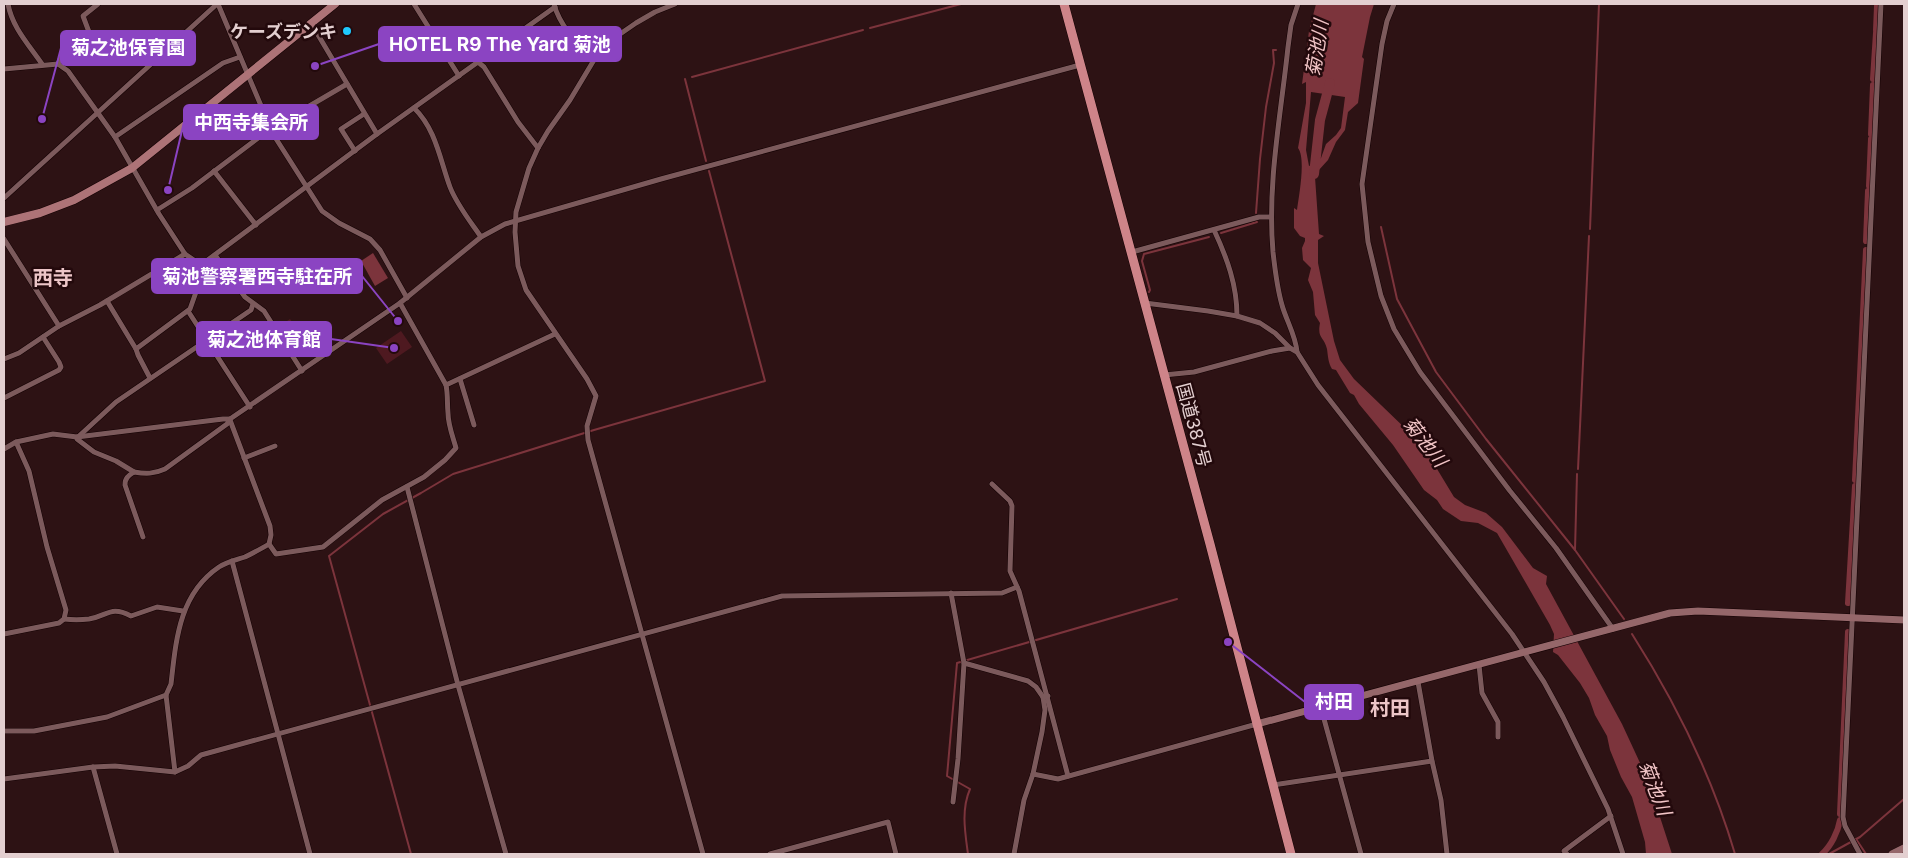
<svg xmlns="http://www.w3.org/2000/svg" width="1908" height="858" viewBox="0 0 1908 858" font-family="Inter,'Noto Sans JP',sans-serif">
  <style>
    .green { fill: #4e1920 }
    .water { fill: #7c343c; fill-rule: evenodd }
    .lines { fill: none; stroke-linecap: round; stroke-linejoin: round }
    .stream { stroke: #7c343c; stroke-width: 2 }
    .canal { stroke: #7c343c; stroke-width: 6 }
    .river { stroke: #7c343c; stroke-width: 10 }
    .street-casing { stroke: #130103; stroke-width: 6 }
    .secondary-casing { stroke: #130103; stroke-width: 8 }
    .primary-casing { stroke: #130103; stroke-width: 9 }
    .highway-casing { stroke: #130103; stroke-width: 10 }
    .street { stroke: #7c5a5c; stroke-width: 5 }
    .secondary { stroke: #95676a; stroke-width: 7 }
    .primary { stroke: #ad7377; stroke-width: 8 }
    .highway { stroke: #ce8489; stroke-width: 9 }
    .poi-dot { fill: #1ec9fd; stroke: #23090c; stroke-width: 2 }
    .labels { text-anchor: middle; dominant-baseline: central; stroke-width: 5; stroke-linejoin: round; paint-order: stroke }
    .poi-label { font-size: 18px; font-weight: bold; fill: #e3cfd0; stroke: #23090c; text-anchor: end }
    .street-label { font-size: 18px; fill: #e3cfd0; stroke: #23090c }
    .water-label { font-size: 19px; font-style: italic; fill: #f1c4c6; stroke: #23090c }
    .quarter-label { font-size: 20px; font-weight: bold; fill: #ecc5c7; stroke: #23090c }
    .leader { fill: none; stroke: #8b44c2; stroke-width: 2 }
    .callout-dot { fill: #8b44c2; stroke: #23090c; stroke-width: 2 }
    .callout { fill: #8b44c2; stroke: #8b44c2; stroke-width: 2 }
    .callout-label { font-size: 19px; text-anchor: middle; font-weight: bold; fill: #fff }
  </style>
  <rect width="100%" height="100%" fill="#2d1214"/>
  <g class="green">
    <polygon points="290,319 306,342 290,354 274,330"/>
    <polygon points="401,331 412,347 387,364 376,348"/>
  </g>
  <g class="water">
    <path d="M 1316,4 L 1374,4 L 1370,17 L 1362,57 L 1364,59 L 1358,103 L 1348,112 L 1345,130 L 1336,142 L 1328,160 L 1318,171 L 1315,177 L 1319,234 L 1324,236 L 1318,240 L 1318,263 L 1334,341 L 1340,360 L 1354,379 L 1408,431 L 1424,455 L 1431,459 L 1454,497 L 1465,505 L 1486,513 L 1502,527 L 1533,568 L 1547,576 L 1546,584 L 1622,724 L 1641,765 L 1651,769 L 1648,780 L 1672,854 L 1646,854 L 1645,842 L 1632,797 L 1621,777 L 1610,750 L 1607,736 L 1595,715 L 1589,698 L 1580,683 L 1558,655 L 1553,652 L 1554,634 L 1550,625 L 1497,533 L 1478,523 L 1461,521 L 1443,509 L 1437,500 L 1424,490 L 1393,445 L 1359,404 L 1354,395 L 1350,393 L 1336,370 L 1332,369 C 1328,362 1328,356 1327,349 C 1324,336 1317,339 1320,323 L 1315,315 L 1313,292 L 1308,280 L 1311,268 L 1303,260 L 1302,248 L 1305,241 L 1305,238 L 1300,236 L 1294,228 L 1294,208 L 1297,210 C 1299,196 1306,158 1298,148 L 1306,103 L 1306,82 L 1302,84 L 1309,31 ZM 1311,92 L 1345,97 L 1341,128 L 1336,135 L 1326,144 L 1321,158 L 1317,161 L 1313,160 L 1312,165 L 1309,166 L 1306,150 Z"/>
    <polygon points="373,253 388,278 375,286 361,261"/>
  </g>
  <g class="lines">
    <g class="stream">
      <polyline points="870,28 961,4"/>
      <polyline points="692,77 863,30"/>
      <polyline points="685,79 706,161"/>
      <polyline points="1256,213 1260,159 1266,107 1274,63 1273,50 1276,50"/>
      <polyline points="1381,227 1397,299 1436,372 1486,439 1575,550 1624,619"/>
      <polyline points="1590,229 1599,4"/>
      <polyline points="1221,233 1257,222"/>
      <polyline points="1149,292 1150,290 1142,261 1144,254 1209,237"/>
      <polyline points="1578,469 1589,236"/>
      <polyline points="1575,550 1577,474"/>
      <path d="M 1632,634 C 1676,703 1712,776 1735,854"/>
      <polyline points="1856,839 1866,854"/>
      <polyline points="411,854 329,556 383,514 421,493 453,474 594,430 765,381 709,171"/>
      <path d="M 968,854 C 965,832 961,810 970,789 L 947,776 L 957,663 L 1177,599"/>
      <polyline points="1829,854 1860,837 1904,799"/>
    </g>
    <g class="canal">
      <polyline points="1876,30 1877,6"/>
      <polyline points="1873,79 1876,33"/>
      <polyline points="1871,134 1873,85"/>
      <polyline points="1869,186 1871,139"/>
      <polyline points="1866,241 1868,191"/>
      <polyline points="1855,480 1866,250"/>
      <polyline points="1848,603 1855,486"/>
      <polyline points="1840,814 1848,632"/>
      <path d="M 1822,854 C 1831,846 1838,832 1840,820"/>
    </g>
    <polyline class="river" points="1314,174 1320,120 1330,83"/>
    <defs>
      <g id="street">
        <path d="M 8,4 C 12,27 29,45 42,64"/>
        <polyline points="218,4 273,134 322,211 339,223 370,239 380,250 407,298"/>
        <polyline points="414,4 459,76"/>
        <path d="M 554,4 C 558,22 579,48 592,61"/>
        <polyline points="675,4 655,12 636,23 610,41 597,55 570,100 548,131 538,148 529,168 516,212 515,232 518,266 526,290 587,379 596,396 587,426 588,440 703,854"/>
        <polyline points="1394,4 1387,21 1382,44 1362,184 1368,242 1381,296 1394,329 1420,372 1510,491 1556,548 1613,629"/>
        <polyline points="311,23 377,134"/>
        <polyline points="478,62 484,67 518,122 538,148"/>
        <polyline points="58,64 63,53 89,32 83,16 98,4"/>
        <polyline points="4,69 58,64 68,71 115,137 159,214 185,254 201,265"/>
        <path d="M 414,108 C 436,129 440,160 450,187 C 457,205 470,221 481,237"/>
        <polyline points="115,137 223,63 240,57"/>
        <polyline points="355,151 341,129 364,114"/>
        <polyline points="214,171 256,225"/>
        <polyline points="4,198 217,4"/>
        <polyline points="157,210 192,188 270,129 347,84"/>
        <path d="M 1214,230 C 1227,258 1237,285 1237,316"/>
        <polyline points="4,239 59,326"/>
        <polyline points="1132,252 1259,217 1271,217"/>
        <polyline points="215,255 245,297 264,311 302,371"/>
        <polyline points="107,301 136,349 190,309 201,278 201,265 377,134 555,7"/>
        <polyline points="1145,303 1208,311 1237,316 1260,323 1275,333 1290,348 1297,352 1318,385 1512,634 1544,682 1563,717 1608,809 1623,854"/>
        <polyline points="188,311 250,407"/>
        <polyline points="136,349 138,355 150,378"/>
        <path d="M 1297,352 C 1296,336 1286,320 1282,305 C 1277,288 1275,270 1273,252 C 1267,184 1281,114 1288,47 L 1291,25 L 1298,4"/>
        <polyline points="4,359 19,353 59,326 100,305 185,254"/>
        <polyline points="1164,375 1194,372 1272,351 1290,348"/>
        <polyline points="460,379 474,425"/>
        <polyline points="446,385 555,334"/>
        <polyline points="4,398 59,370 61,367 59,362 43,337"/>
        <polyline points="77,437 77,439 94,452 116,461 134,472"/>
        <polyline points="78,437 116,402 251,310 253,304"/>
        <polyline points="4,449 16,442 53,434 77,437 223,419 230,419"/>
        <polyline points="244,458 275,446"/>
        <polyline points="992,484 1010,501 1012,506 1010,571 1019,591 1068,776"/>
        <polyline points="407,487 458,685 506,854"/>
        <path d="M 143,537 L 125,485 C 125,478 128,476 134,472 C 146,474 154,474 165,469 L 227,424 L 230,419 L 400,303 L 481,237 L 505,224 L 661,179 L 1080,65"/>
        <path d="M 269,544 L 276,554 L 323,547 L 382,500 L 424,477 L 445,460 L 456,448 C 453,437 448,425 448,413 C 447,403 448,395 446,385 L 400,303"/>
        <polyline points="232,561 310,854"/>
        <polyline points="951,593 964,663 958,759 953,802"/>
        <path d="M 64,619 C 72,620 81,620 89,619 C 108,616 110,605 131,616 L 157,607 L 183,611"/>
        <polyline points="4,634 59,623 64,619 66,610 47,547 29,471 16,442"/>
        <polyline points="964,663 1028,681 1036,687 1043,697"/>
        <polyline points="1479,665 1482,693 1498,722 1498,737"/>
        <polyline points="1418,682 1432,761 1441,800 1447,854"/>
        <polyline points="1321,708 1361,854"/>
        <polyline points="4,731 34,731 107,717 166,695"/>
        <polyline points="93,767 117,854"/>
        <path d="M 175,772 L 166,695 L 171,684 C 176,640 179,594 219,567 C 227,562 236,560 245,557 C 253,553 261,549 269,544 L 271,535 L 270,526 L 230,420"/>
        <polyline points="1033,774 1058,779 1257,724"/>
        <polyline points="4,779 93,767 115,766 175,772 188,766 201,755 782,596 1002,593 1017,587"/>
        <polyline points="1273,785 1432,761"/>
        <polyline points="770,854 888,822 896,854"/>
        <polyline points="1014,854 1024,800 1033,774 1042,732 1045,710 1043,697 1048,696"/>
        <polyline points="1567,854 1564,851 1611,816"/>
        <polyline points="1860,854 1845,826 1843,817 1881,4"/>
      </g>
      <g id="secondary">
        <polyline points="1257,724 1670,613 1698,611 1904,620"/>
        <polyline points="1892,854 1904,848"/>
      </g>
      <polyline id="primary" points="4,222 40,213 74,200 132,168 335,4"/>
      <polyline id="highway" points="1064,4 1210,544 1291,854"/>
    </defs>
    <use href="#street" class="street-casing"/>
    <use href="#secondary" class="secondary-casing"/>
    <use href="#primary" class="primary-casing"/>
    <use href="#highway" class="highway-casing"/>
    <use href="#street" class="street"/>
    <use href="#secondary" class="secondary"/>
    <use href="#primary" class="primary"/>
    <use href="#highway" class="highway"/>
  </g>
  <circle class="poi-dot" cx="347" cy="31" r="5"/>
  <g class="labels">
    <g class="poi-label">
      <text x="337" y="31">ケーズデンキ</text>
    </g>
    <g class="street-label">
      <text transform="translate(1194 425) rotate(75)">国道387号</text>
    </g>
    <g class="water-label">
      <text transform="translate(1317 48) rotate(-81)">菊池川</text>
      <text transform="translate(1425 442) rotate(52)">菊池川</text>
      <text transform="translate(1655 788) rotate(69)">菊池川</text>
    </g>
    <g class="quarter-label">
      <text x="53" y="278">西寺</text>
      <text x="1390" y="708">村田</text>
    </g>
  </g>
  <path class="leader" d="M315 66L379 44M42 119L61 48M168 190L184 122M398 321L362 276M394 348L331 339M1228 642L1305 702"/>
  <g class="callout-dot">
    <circle cx="315" cy="66" r="5"/>
    <circle cx="42" cy="119" r="5"/>
    <circle cx="168" cy="190" r="5"/>
    <circle cx="398" cy="321" r="5"/>
    <circle cx="394" cy="348" r="5"/>
    <circle cx="1228" cy="642" r="5"/>
  </g>
  <g class="callout">
    <rect x="379" y="27" width="242" height="34" rx="5"/>
    <rect x="61" y="31" width="134" height="34" rx="5"/>
    <rect x="184" y="105" width="134" height="34" rx="5"/>
    <rect x="152" y="259" width="210" height="34" rx="5"/>
    <rect x="197" y="322" width="134" height="34" rx="5"/>
    <rect x="1305" y="685" width="58" height="34" rx="5"/>
  </g>
  <g class="callout-label">
    <text x="500" y="51">HOTEL R9 The Yard 菊池</text>
    <text x="128" y="54">菊之池保育園</text>
    <text x="251" y="129">中西寺集会所</text>
    <text x="257" y="283">菊池警察署西寺駐在所</text>
    <text x="264" y="346">菊之池体育館</text>
    <text x="1334" y="708">村田</text>
  </g>
  <rect width="1908" height="858" fill="none" stroke="#e3cfd0" stroke-width="10"/>
</svg>
